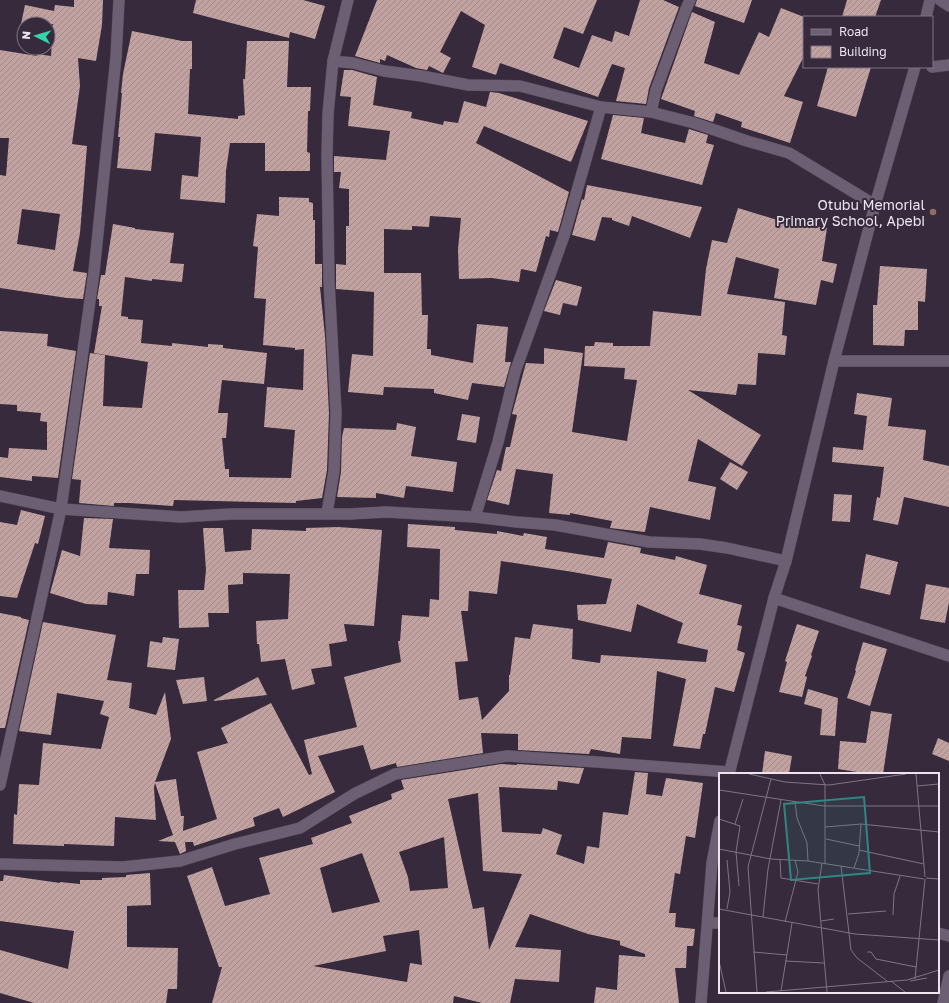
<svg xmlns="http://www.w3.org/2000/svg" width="949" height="1003" viewBox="0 0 949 1003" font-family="'Golos Text',sans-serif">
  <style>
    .building { fill: url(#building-hatch); fill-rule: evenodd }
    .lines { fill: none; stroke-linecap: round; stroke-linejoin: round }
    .service-casing { stroke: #544958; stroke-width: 12 }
    .minor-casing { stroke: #544958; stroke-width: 12 }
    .tertiary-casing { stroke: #544958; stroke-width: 12 }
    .service { stroke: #6d5f73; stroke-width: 11 }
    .minor { stroke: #6d5f73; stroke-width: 11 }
    .tertiary { stroke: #6d5f73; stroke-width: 11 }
    .education-dot { fill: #8d6e63; stroke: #362a3c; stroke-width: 1.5 }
    .labels { text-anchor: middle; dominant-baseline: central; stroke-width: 4; stroke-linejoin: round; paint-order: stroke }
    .poi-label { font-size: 14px; fill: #ede4f0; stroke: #362a3c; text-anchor: end }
    .inset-road { fill: none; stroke: #7f7484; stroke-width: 1 }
    .view { fill: #308682; fill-opacity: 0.15; stroke: #308682; stroke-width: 2 }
    .inset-edge { fill: none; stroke: #ede4f0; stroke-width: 2 }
  </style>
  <defs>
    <pattern id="building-hatch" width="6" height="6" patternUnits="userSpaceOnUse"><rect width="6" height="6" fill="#c1a2a0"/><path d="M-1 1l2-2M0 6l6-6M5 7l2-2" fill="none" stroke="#a28a8a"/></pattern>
  </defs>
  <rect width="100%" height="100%" fill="#362a3c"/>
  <g class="building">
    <path d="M 74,0 L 103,0 L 102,25 L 96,61 L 78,58 L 80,86 L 72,144 L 87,146 L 80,233 L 73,271 L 87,273 L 83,299 L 67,298 L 0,288 L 0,175 L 6,176 L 9,138 L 0,138 L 0,50 L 37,56 L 37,54 L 51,56 L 53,24 L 21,24 L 25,5 L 54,11 L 55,5 L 74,7 ZM 22,209 L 60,214 L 55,250 L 17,244 Z"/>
    <polygon points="196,0 303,0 325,6 315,39 290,32 289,38 193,13"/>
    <polygon points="377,0 597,0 583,34 564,27 553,58 579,68 592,35 612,42 615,31 629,36 640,0 663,0 679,7 649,88 646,104 616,101 625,68 612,64 598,97 500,63 496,75 472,67 485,25 461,11 440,52 451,58 443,73 429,66 427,70 416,68 387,55 385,61 380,59 380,63 355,56"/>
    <polygon points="697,0 752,0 744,23 695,6"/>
    <polygon points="847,0 881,0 875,17 842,17"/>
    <polygon points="781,8 804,17 804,56 784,96 803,102 790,143 741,127 742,122 716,113 713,122 694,116 695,111 661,99 692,12 715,22 704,63 739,75 759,32 769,37"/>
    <polygon points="132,31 182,41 192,41 192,69 190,69 188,114 238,119 238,116 245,115 243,79 245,79 247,41 289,41 287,87 311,87 310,111 308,111 307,152 310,153 310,171 265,171 265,143 230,143 226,171 225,203 180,199 182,175 198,177 201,137 155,133 151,171 117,168 120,137 118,137 122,93 121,93 123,74"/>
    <polygon points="828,67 871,67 856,117 817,106"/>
    <polygon points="344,70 352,70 377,77 373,105 412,112 411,118 443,125 444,121 458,123 464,101 486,107 490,92 499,93 588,121 571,162 484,126 476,143 569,192 558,232 550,230 549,237 546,236 536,272 521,269 519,282 492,278 459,279 458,249 461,218 430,216 429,227 412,226 412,230 384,229 384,273 421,273 422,315 428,315 427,349 431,349 431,355 473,363 477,324 508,327 505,362 511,362 504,387 472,383 468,400 434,393 434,389 384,387 383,395 348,392 352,354 373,356 374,292 336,289 336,264 346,265 346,226 349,226 349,189 339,188 341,172 334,172 334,156 386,160 390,131 348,126 351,97 340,96"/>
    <polygon points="613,115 644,118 641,133 685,143 689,129 708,135 706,143 714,145 702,185 601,159"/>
    <polygon points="587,185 702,207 690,238 632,216 629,226 612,220 612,218 602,217 595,241 572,235 582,199 584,200"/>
    <polygon points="279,197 309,198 309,202 313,203 313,220 315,220 315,264 322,264 322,287 320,287 325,336 329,413 327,470 322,498 296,501 296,503 174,500 173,506 129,503 114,503 114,506 79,503 81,480 72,479 90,353 105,355 103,406 142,408 148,362 94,353 102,306 99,306 99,299 97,299 101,275 105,275 113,224 135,228 135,229 174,233 170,263 184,264 182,282 152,279 152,281 125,277 121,316 128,317 128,319 143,320 141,343 172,346 172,343 208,347 208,344 223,345 223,348 267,353 264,384 222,380 218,413 228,413 226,438 222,438 225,469 229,469 229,477 291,478 295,430 264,427 267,387 303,390 304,349 295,350 295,348 263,345 266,299 254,298 258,247 253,246 257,214 279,216"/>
    <polygon points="738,208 800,227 801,224 827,228 822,261 837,264 833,283 821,280 816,305 774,298 779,269 736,257 727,294 785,302 782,335 787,336 785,355 758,353 756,385 738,384 736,395 688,390 761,435 742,466 698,439 688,481 716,487 710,520 650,507 645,532 610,528 612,521 570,513 570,515 549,513 553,474 516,469 509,505 487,500 497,470 501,471 506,447 510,447 517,415 512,414 526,363 544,364 544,348 583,353 572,432 627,441 637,380 624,379 625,368 584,366 585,346 594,346 595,342 613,343 613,346 650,346 653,311 701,316 706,269 712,240 727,243"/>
    <polygon points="880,266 927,269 925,302 918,301 918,330 905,330 904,346 873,345 873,305 877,305"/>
    <polygon points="556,280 582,287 577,306 563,303 560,315 544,311"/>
    <polygon points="0,331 48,334 47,346 76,351 58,478 32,476 32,481 0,477 0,457 8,458 9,448 47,450 47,422 40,421 41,413 17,411 17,405 0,404"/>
    <polygon points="857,393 892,398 888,426 926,430 923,460 949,466 949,507 904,497 898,525 873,520 877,497 880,498 884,467 832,462 833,447 863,450 867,416 854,414"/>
    <polygon points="462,414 480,417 476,443 457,440"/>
    <polygon points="397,423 416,427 411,456 457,462 453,492 406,486 404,498 376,493 376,498 337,497 341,472 342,437 344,428 396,430"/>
    <polygon points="730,462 748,472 737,490 720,479"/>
    <polygon points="834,494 852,495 850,522 832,521"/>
    <polygon points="21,510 45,516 38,544 35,543 17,598 0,596 0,522 17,525"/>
    <polygon points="84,518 113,519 109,548 150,550 149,574 136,574 134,596 108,592 107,605 86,604 50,593 62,550 80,556"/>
    <path d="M 408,524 L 455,527 L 455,530 L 497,534 L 497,531 L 523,536 L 524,533 L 547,537 L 545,549 L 604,558 L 608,542 L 641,548 L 640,553 L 675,560 L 676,556 L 707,565 L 699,594 L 742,605 L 737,625 L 742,626 L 737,650 L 745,653 L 734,692 L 715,687 L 705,734 L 703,734 L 700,749 L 673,746 L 686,679 L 657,671 L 651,739 L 622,737 L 620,754 L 591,749 L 589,754 L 518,750 L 518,734 L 481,733 L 483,753 L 397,767 L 396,763 L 371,770 L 363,745 L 318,756 L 335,792 L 283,817 L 279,808 L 253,818 L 255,826 L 194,846 L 193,842 L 185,842 L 186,851 L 180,854 L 175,842 L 158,841 L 173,835 L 155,783 L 154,787 L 156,820 L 115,817 L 114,846 L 64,844 L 64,846 L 13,844 L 14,814 L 17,815 L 19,784 L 39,785 L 43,743 L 101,749 L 109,717 L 100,714 L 104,701 L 57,693 L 51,735 L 19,731 L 43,622 L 116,635 L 107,680 L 132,683 L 129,708 L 156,715 L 165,692 L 171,739 L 155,782 L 176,779 L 181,816 L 184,816 L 183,831 L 217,819 L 197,752 L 228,743 L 221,728 L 271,703 L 309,775 L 312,774 L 304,740 L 357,727 L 344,677 L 401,662 L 398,641 L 400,641 L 402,615 L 429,617 L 430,599 L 439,600 L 440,549 L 407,547 ZM 501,561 L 573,572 L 612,579 L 606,604 L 577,605 L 578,620 L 631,632 L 637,604 L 683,623 L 677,643 L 708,650 L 706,662 L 601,655 L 600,663 L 572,659 L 573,629 L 533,624 L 530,639 L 515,637 L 510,675 L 509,675 L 509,691 L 482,720 L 478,697 L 459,700 L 455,662 L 468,661 L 461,611 L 468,611 L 469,591 L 497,594 Z"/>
    <polygon points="338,527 382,530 374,626 344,624 347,641 329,644 332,666 311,669 315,684 292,690 285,659 261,662 259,644 257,644 256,621 288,619 290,574 243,573 243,584 228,585 229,613 208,613 209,627 179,628 178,590 204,590 206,570 203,528 223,528 225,552 251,550 252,529 306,531 306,528"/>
    <polygon points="866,554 898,562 890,595 860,588"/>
    <polygon points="926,584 949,588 949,602 945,623 920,619"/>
    <polygon points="0,613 21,617 21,618 29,620 5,728 0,728"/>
    <polygon points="797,624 819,631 811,655 812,656 805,676 807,677 802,697 779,692 787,662 785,661"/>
    <polygon points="163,637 179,639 175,670 147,667 150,641 162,643"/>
    <polygon points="863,642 887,649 870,706 847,698 856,671 855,670"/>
    <polygon points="204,677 207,701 183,704 176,680"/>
    <polygon points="258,677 267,695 214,701 214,700"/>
    <polygon points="808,689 838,698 835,736 820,735 822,709 804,704"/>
    <polygon points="871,711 892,714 883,774 869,774 838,769 840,741 866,743"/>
    <polygon points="938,738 949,743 949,761 932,754"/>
    <polygon points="765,751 792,756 789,774 762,774"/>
    <path d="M 501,764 L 517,765 L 517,764 L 584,768 L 579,784 L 558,781 L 557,790 L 499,787 L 502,832 L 541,834 L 543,828 L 562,835 L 556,854 L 584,864 L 587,846 L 599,848 L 603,812 L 628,815 L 635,772 L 648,773 L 646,794 L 662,796 L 666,778 L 703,783 L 695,838 L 686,836 L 680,874 L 675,873 L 669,913 L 676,913 L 675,927 L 695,929 L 693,946 L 687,946 L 686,968 L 675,968 L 679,1003 L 594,1003 L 596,987 L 617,990 L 619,955 L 645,957 L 645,954 L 620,945 L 620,941 L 588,934 L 530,914 L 515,947 L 561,950 L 559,982 L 515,979 L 510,1003 L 482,1003 L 454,996 L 453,1003 L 212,1003 L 222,967 L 219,967 L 187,876 L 212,867 L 225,906 L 270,894 L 259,858 L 313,844 L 311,838 L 352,823 L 349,816 L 392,799 L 391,794 L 404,789 L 401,780 ZM 478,793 L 483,871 L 522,874 L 489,950 L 484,907 L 473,909 L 448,799 ZM 444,837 L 448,888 L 410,891 L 408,877 L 399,852 ZM 362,853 L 380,902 L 332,913 L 320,868 ZM 419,930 L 422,965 L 410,963 L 407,982 L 313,966 L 386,951 L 383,936 Z"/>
    <polygon points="150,873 151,905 127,906 127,947 178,948 177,989 168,989 166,1003 34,1003 0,993 0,950 68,969 74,931 0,921 0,881 3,881 4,875 60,883 60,882 80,884 80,880 102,880 102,878 126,877 126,875"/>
  </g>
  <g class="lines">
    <defs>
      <g id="service">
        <polyline points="940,0 949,6"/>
        <polyline points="932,67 949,65"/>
      </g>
      <g id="minor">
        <polyline points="333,61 353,63 384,71 422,76 468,85 520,86 601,107 651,112 694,123 747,141 789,153 875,205"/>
        <polyline points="651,112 656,90 686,9 690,0"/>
        <polyline points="834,361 949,361"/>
        <polyline points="0,496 61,509 181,517 231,514 350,514 386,512 475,517 517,522 555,525 649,542 700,544 727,548 786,561"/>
        <polyline points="327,513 334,471 336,413 329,281 327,156 328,114 333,61 348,0"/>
        <polyline points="475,517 498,442 515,372 564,236 601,107"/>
        <polyline points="774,598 949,656"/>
        <polyline points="0,785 61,509 94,272 116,57 119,0"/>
        <polyline points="0,864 123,867 180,861 235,844 300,828 354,794 395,774 507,756 597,762 729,772"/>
        <polyline points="708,923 720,923"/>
        <polyline points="938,933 949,936"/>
        <polyline points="943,1003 949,976"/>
      </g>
      <g id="tertiary">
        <polyline points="926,17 930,0"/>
        <polyline points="729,774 774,598 786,561 834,361 875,205 915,67"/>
        <polyline points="701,1003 712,863 720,821"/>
      </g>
    </defs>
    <use href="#service" class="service-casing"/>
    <use href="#minor" class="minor-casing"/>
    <use href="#tertiary" class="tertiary-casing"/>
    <use href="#service" class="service"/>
    <use href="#minor" class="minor"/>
    <use href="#tertiary" class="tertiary"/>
  </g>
  <circle class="education-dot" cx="933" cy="212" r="4"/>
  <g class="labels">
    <g class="poi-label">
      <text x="925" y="204">Otubu Memorial<tspan x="925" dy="16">Primary School, Apebi</tspan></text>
    </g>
  </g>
  <g transform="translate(719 773)">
    <rect width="220" height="220" fill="#362a3c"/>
    <path class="inset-road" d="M 30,1 L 66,9 L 110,12 L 187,1M 101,1 L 106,12 L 106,91M 197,1 L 206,104M 198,13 L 220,11M 0,17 L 105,33 L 220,33M 76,29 L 78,45 L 88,70 L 89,88M 0,46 L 21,53 L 17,79 L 20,113M 16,51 L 24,26M 106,54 L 142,51 L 220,59M 107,66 L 140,73M 0,76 L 52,86 L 89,88 L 205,106M 140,77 L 205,91M 8,87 L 11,119 L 8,136M 61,87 L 62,105 L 99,111M 103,90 L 99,117 L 108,219M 122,93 L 132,177 L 138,185 L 168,208M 135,95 L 140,80 L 142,51M 207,105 L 220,106M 0,136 L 136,161 L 220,167M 129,141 L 167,138M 174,142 L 175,121 L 181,103M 44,144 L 49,96 L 62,27M 102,148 L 115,146M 66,149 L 79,99 L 76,87M 0,163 L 0,188 L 7,219M 34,179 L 68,182M 148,179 L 152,179 L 157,186 L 197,194M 66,188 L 105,190M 196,206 L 206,106M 172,208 L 186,219M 191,208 L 208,205M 62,218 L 73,150M 38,219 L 29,94 L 52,6M 47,219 L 188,207 L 220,197"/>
    <path class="view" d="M 145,24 L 151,100 L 72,107 L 65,31 Z"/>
    <rect width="220" height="220" class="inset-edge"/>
  </g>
  <rect x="803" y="16" width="130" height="52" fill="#362a3c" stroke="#7f7484"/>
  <rect x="811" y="29" width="20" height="6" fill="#6d5f73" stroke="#7f7484"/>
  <text x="839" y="36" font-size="12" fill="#ede4f0">Road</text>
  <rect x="811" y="46" width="20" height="12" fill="url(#building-hatch)" stroke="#7f7484"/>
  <text x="839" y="56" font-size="12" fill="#ede4f0">Building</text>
  <g transform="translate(36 36) rotate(275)"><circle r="19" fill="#362a3c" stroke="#7f7484"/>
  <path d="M0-3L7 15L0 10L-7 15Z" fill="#32d4a8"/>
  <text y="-6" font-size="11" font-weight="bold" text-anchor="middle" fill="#ede4f0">N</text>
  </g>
</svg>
